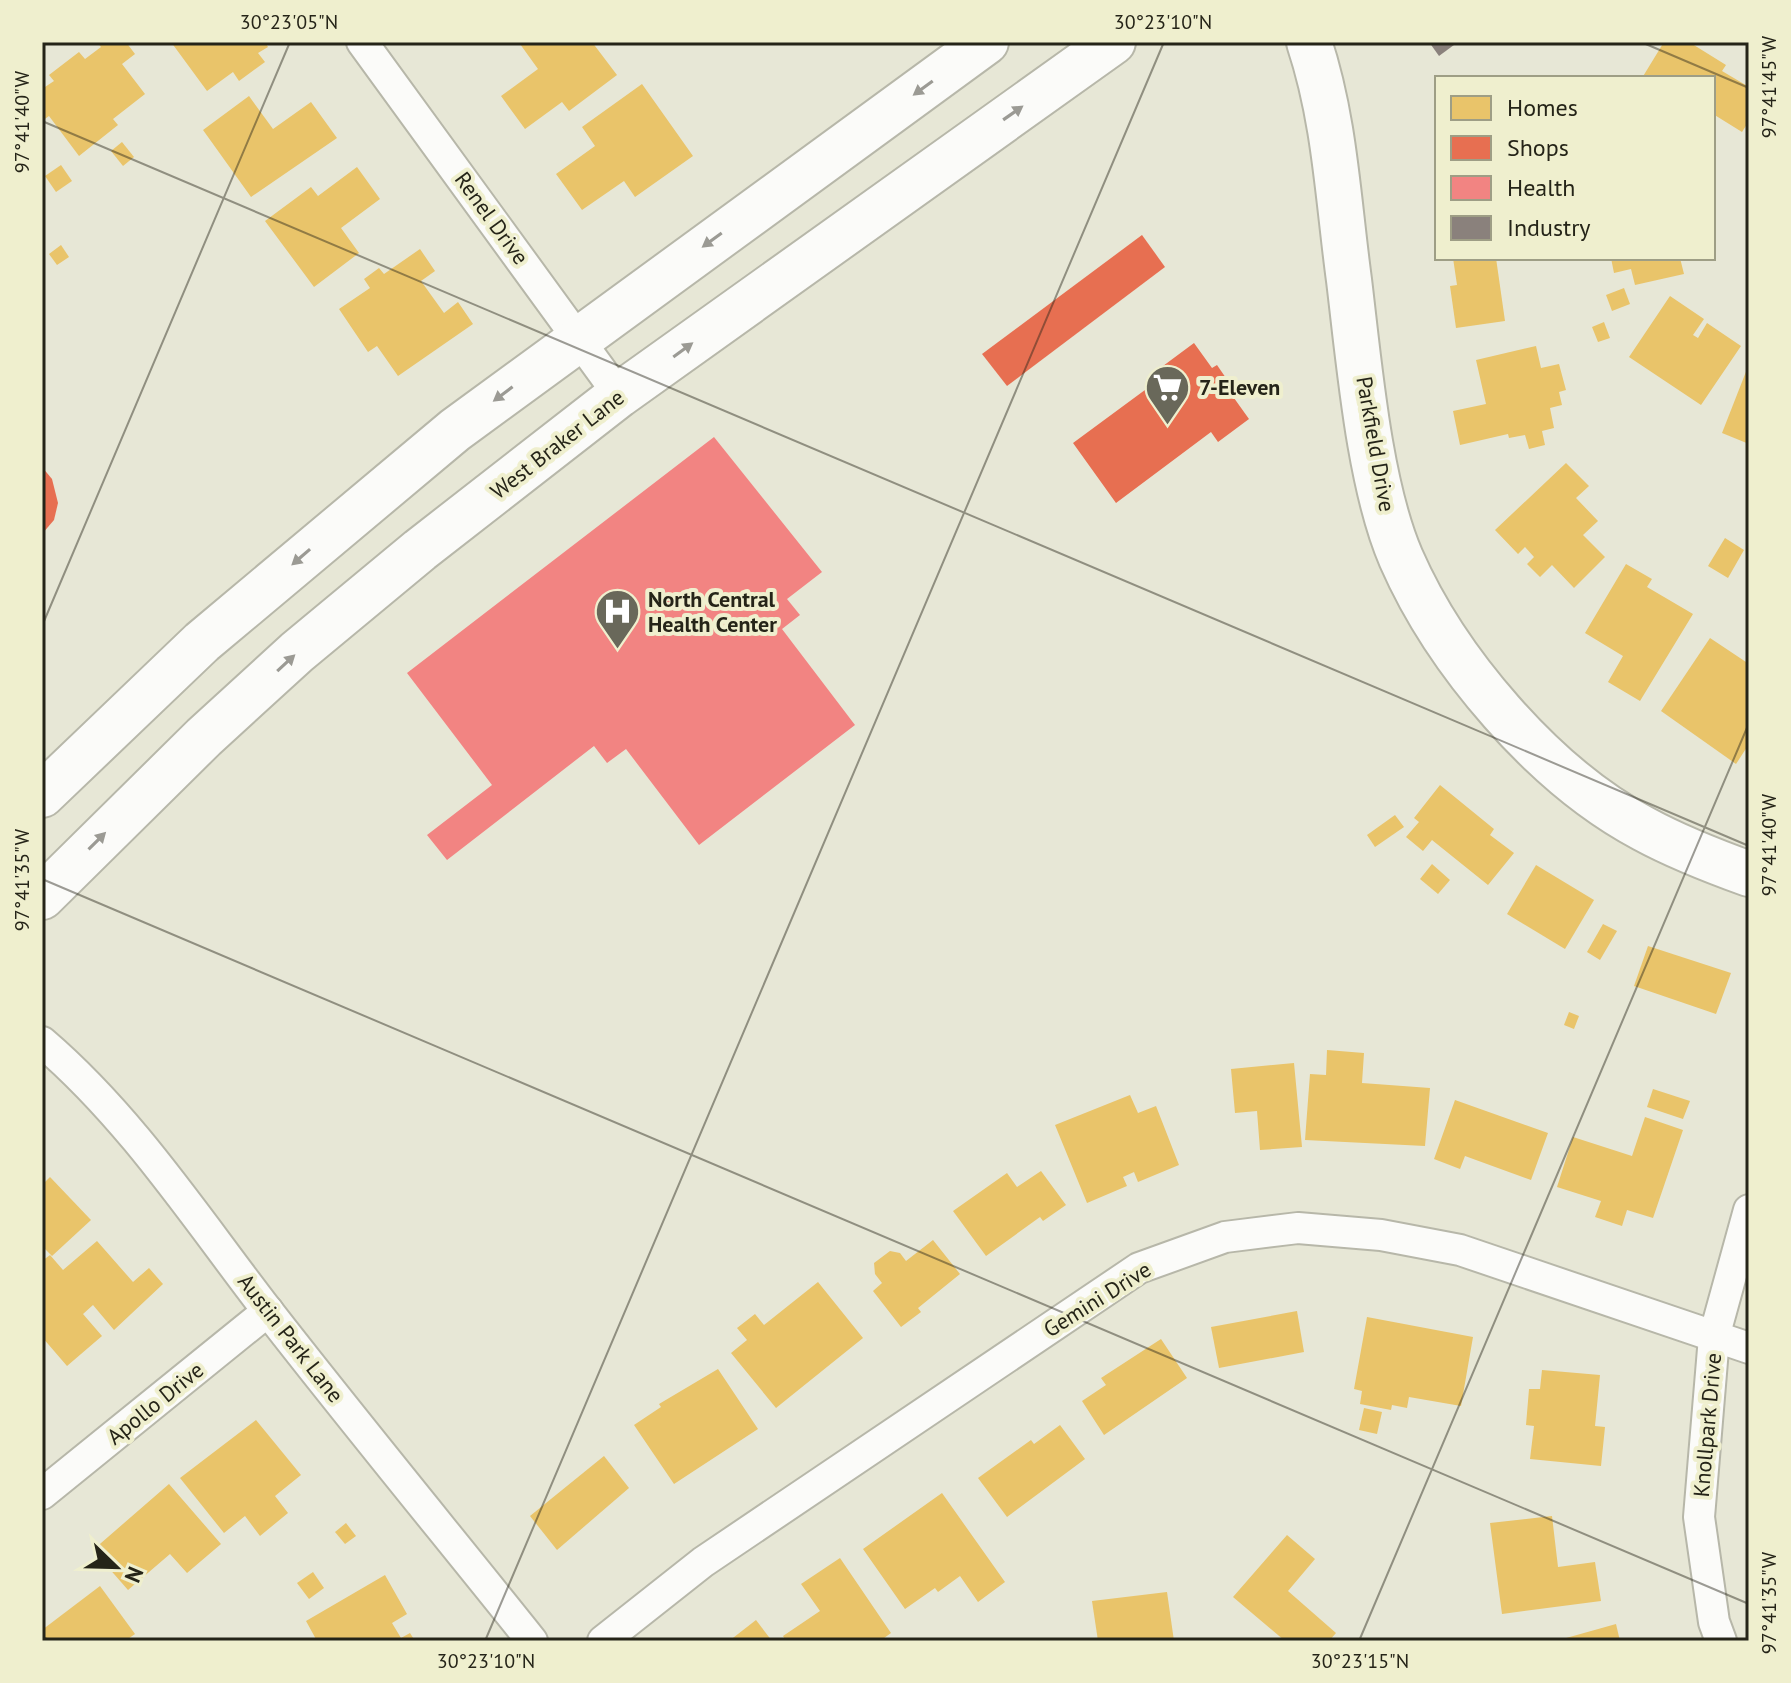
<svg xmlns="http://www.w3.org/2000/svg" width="1791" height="1683" viewBox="0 0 1791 1683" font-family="'PT Sans',sans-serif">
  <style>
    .homes { fill: #e9c46a }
    .shops { fill: #e76f51 }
    .health { fill: #f28482 }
    .industry { fill: #8a817c }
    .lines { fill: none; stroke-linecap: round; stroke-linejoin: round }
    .street-casing { stroke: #b7b7a9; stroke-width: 34 }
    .secondary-casing { stroke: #b7b7a9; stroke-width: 48 }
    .street { stroke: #fbfbf9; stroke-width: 30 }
    .secondary { stroke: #fbfbf9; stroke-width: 44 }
    .oneway { fill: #9b9a94 }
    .ticks { fill: none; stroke: #252418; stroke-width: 2; stroke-opacity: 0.45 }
    .labels { text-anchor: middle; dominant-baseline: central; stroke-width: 8; stroke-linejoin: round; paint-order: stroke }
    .street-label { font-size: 22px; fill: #252418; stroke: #efefce }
    .poi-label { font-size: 22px; font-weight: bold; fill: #252418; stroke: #efefce; text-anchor: start }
    .neatline { fill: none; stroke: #252418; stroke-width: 3 }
    .ticks-label { font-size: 20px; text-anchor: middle; fill: #252418 }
  </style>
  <rect width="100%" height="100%" fill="#e7e7d6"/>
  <g class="homes">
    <polygon points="97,42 126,42 135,54 122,64 145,94 113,119 118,125 79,156 49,116 42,121 42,89 54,81 49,75 79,52 85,59 101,47"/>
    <polygon points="171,42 265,42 268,47 258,53 265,62 239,81 233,72 207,91"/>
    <polygon points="523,42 592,42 617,75 569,111 562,102 525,129 501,96 538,69 520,44"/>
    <polygon points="1664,42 1689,42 1726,65 1722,71 1749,87 1749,121 1742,132 1713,114 1713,78 1642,78"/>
    <polygon points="642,84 693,156 635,197 624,181 582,210 556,174 595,146 582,127"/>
    <polygon points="249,96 273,129 311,102 337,138 251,197 203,130"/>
    <polygon points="122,142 134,157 123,166 111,151"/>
    <polygon points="61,165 72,181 56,192 45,176"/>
    <polygon points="357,167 380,199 341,228 359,253 314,287 265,221 311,187 318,196"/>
    <polygon points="61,245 69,257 57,265 49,254"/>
    <polygon points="420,249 435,271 421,281 444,313 458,302 473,324 398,376 377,346 368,352 339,309 370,288 364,279 379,268 384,274"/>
    <polygon points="1453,258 1496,258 1505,321 1456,328 1450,286 1457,285"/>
    <polygon points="1611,258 1680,258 1684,274 1635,285 1631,269 1614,273"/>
    <polygon points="1624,288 1630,304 1612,311 1606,295"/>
    <polygon points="1670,296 1704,319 1693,335 1698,338 1707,323 1741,346 1701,405 1629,357"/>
    <polygon points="1604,322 1610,338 1598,342 1592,327"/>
    <polygon points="1536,346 1541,368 1559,364 1566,390 1559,392 1562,405 1550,408 1554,428 1542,431 1545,445 1529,449 1525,435 1509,438 1508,434 1460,445 1453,411 1486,404 1476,360"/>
    <polygon points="1749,364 1749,444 1722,433"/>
    <polygon points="1566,463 1589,486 1576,498 1598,521 1583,535 1605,557 1574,588 1552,565 1540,577 1527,564 1534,557 1525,547 1518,554 1495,530"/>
    <polygon points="1725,538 1744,550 1728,578 1708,566"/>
    <polygon points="1626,564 1652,579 1647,587 1693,614 1640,701 1608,682 1623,656 1585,633"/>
    <polygon points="1710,638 1749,664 1749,744 1736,764 1661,711"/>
    <polygon points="1440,785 1494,829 1490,835 1514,853 1488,885 1432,840 1423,851 1406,837 1419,822 1414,818"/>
    <polygon points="1395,815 1404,827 1375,847 1367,835"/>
    <polygon points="1432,864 1450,880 1438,894 1420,879"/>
    <polygon points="1536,865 1594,900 1565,949 1507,914"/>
    <polygon points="1603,924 1617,931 1600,960 1587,952"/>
    <polygon points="1648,946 1731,973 1716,1014 1634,986"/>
    <polygon points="1569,1012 1579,1016 1574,1029 1564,1025"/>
    <polygon points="1327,1050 1364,1053 1362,1083 1430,1088 1425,1146 1305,1140 1310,1074 1326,1075"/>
    <polygon points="1294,1063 1302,1147 1260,1150 1257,1111 1235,1113 1231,1069"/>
    <polygon points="1653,1089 1690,1101 1683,1119 1647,1107"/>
    <polygon points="1130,1095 1138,1113 1156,1106 1179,1165 1138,1182 1134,1172 1123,1177 1127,1186 1087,1203 1055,1125"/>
    <polygon points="1455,1100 1548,1133 1531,1180 1465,1156 1460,1169 1434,1159"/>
    <polygon points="1645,1117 1683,1130 1653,1218 1627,1210 1622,1226 1595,1217 1601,1201 1557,1187 1573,1137 1632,1156"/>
    <polygon points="1041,1171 1066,1205 1043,1221 1040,1217 986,1256 953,1211 1007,1173 1017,1187"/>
    <polygon points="50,1177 91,1220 52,1256 42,1246 42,1185"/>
    <polygon points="933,1240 960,1274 918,1308 921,1312 901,1327 873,1291 882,1283 875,1274 874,1263 890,1251 900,1253 906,1261"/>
    <polygon points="97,1241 133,1282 149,1268 163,1284 114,1330 93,1305 83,1314 102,1336 67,1366 42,1337 42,1261 50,1255 63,1270"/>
    <polygon points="818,1282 863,1338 776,1408 731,1353 747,1340 737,1328 755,1314 764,1325"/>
    <polygon points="1297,1311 1304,1352 1219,1368 1211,1327"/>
    <polygon points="1367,1317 1473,1337 1461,1406 1409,1397 1407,1408 1392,1405 1391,1410 1360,1404 1362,1391 1354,1389"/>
    <polygon points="1161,1339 1187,1378 1104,1435 1082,1401 1106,1385 1101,1378"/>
    <polygon points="718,1369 758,1429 674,1484 634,1425 661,1407 659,1404"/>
    <polygon points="1542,1370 1600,1375 1595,1426 1605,1427 1601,1466 1530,1459 1534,1426 1526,1425 1529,1389 1540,1389"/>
    <polygon points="1364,1408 1382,1412 1377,1434 1359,1430"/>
    <polygon points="256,1420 301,1475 275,1496 288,1513 260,1536 245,1516 224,1533 180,1478"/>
    <polygon points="1060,1425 1085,1459 1007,1517 978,1478 1031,1440 1034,1444"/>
    <polygon points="604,1456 629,1488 557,1550 530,1516"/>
    <polygon points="169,1484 221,1544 187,1573 170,1554 128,1590 93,1550"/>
    <polygon points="942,1493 1005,1582 978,1602 960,1576 938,1592 935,1588 905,1609 863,1549"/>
    <polygon points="1552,1516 1558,1567 1595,1562 1601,1601 1502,1614 1490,1523"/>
    <polygon points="346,1523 356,1536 345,1544 335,1532"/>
    <polygon points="1287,1535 1315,1559 1288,1591 1336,1633 1329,1641 1285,1641 1233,1597"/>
    <polygon points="840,1558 891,1633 880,1641 786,1641 783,1636 820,1611 801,1584"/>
    <polygon points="313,1572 324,1588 309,1599 297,1583"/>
    <polygon points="385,1575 407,1614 392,1623 401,1638 410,1633 415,1641 317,1641 306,1621"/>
    <polygon points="100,1586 135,1634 125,1641 42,1641 42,1630"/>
    <polygon points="1167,1592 1174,1641 1098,1641 1092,1601"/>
    <polygon points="756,1620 772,1641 729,1641"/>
    <polygon points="1616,1624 1620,1641 1559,1641 1559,1640"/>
  </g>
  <g class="shops">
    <polygon points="1142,235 1165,267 1007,386 982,354"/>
    <polygon points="1194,343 1212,368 1217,365 1228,381 1224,384 1249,419 1218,442 1211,432 1116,503 1073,443 1168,373 1163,366"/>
    <polygon points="42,467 52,479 58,503 54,520 42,534"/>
  </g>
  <polygon class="health" points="714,437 822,572 787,599 800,615 782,629 855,725 699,845 626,749 607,763 594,746 447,860 427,835 492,785 407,673"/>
  <polygon class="industry" points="1429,42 1458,42 1439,56"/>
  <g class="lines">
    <defs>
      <g id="street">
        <polyline points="362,42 619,395"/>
        <path d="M 42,1042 C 131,1118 196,1218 267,1310 C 354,1422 444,1531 532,1641"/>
        <polyline points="42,1494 268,1311"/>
        <polyline points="603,1641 703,1562 1139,1268 1225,1237 1298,1228 1381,1235 1460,1250 1749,1348"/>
        <polyline points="1721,1641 1714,1622 1699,1517 1714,1337 1749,1210"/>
      </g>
      <g id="secondary">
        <path d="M 1309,42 C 1335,120 1338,199 1349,280 C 1359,362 1369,484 1401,558 C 1446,661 1544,776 1644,829 C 1677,847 1713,861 1749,874"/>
        <polyline points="42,795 202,642 455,430 986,42"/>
        <polyline points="42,897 204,737 297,652 420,550 619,395 1113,42"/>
      </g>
    </defs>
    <use href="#street" class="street-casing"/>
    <use href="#secondary" class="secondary-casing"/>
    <use href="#street" class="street"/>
    <use href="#secondary" class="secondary"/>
  </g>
  <defs><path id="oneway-solid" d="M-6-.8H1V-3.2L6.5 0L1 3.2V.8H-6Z" transform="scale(2)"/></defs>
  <g class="oneway">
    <use href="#oneway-solid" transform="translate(923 88) rotate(144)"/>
    <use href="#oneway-solid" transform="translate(1013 113) rotate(-35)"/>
    <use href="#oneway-solid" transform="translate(712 240) rotate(144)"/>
    <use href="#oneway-solid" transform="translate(683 350) rotate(-36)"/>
    <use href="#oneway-solid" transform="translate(503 394) rotate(143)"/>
    <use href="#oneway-solid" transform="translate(301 557) rotate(139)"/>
    <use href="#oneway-solid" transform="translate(286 663) rotate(-43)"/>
    <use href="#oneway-solid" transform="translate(97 841) rotate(-45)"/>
  </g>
  <path class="ticks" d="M 1641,42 L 1749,88M 42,121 L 1749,846M 42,626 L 290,42M 42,879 L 1749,1604M 42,1637 L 52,1641M 485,1641 L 1164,42M 1359,1641 L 1749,723"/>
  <defs>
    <symbol id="supermarket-pin" viewBox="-11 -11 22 30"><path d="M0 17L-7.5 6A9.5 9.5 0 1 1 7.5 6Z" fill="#69685a" stroke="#efefce"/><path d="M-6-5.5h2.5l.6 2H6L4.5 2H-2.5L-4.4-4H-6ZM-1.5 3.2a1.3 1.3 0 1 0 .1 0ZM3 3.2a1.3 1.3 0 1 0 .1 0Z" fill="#fff"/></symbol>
    <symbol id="hospital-pin" viewBox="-11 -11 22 30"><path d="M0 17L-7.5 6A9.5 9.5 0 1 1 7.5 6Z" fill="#69685a" stroke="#efefce"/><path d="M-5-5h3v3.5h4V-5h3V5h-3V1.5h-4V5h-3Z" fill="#fff"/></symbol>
  </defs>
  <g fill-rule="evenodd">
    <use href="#supermarket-pin" x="1142" y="362" width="51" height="69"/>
    <use href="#hospital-pin" x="592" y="586" width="51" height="69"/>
  </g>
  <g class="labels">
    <g class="street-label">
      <text transform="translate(492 218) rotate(54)">Renel Drive</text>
      <text transform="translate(557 444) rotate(-38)">West Braker Lane</text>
      <text transform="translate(1376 444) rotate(80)">Parkfield Drive</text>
      <text transform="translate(1097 1299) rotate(-32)">Gemini Drive</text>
      <text transform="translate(291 1338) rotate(52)">Austin Park Lane</text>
      <text transform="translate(155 1403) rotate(-39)">Apollo Drive</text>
      <text transform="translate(1707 1425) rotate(-85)">Knollpark Drive</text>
    </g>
    <g class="poi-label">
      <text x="1199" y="387">7-Eleven</text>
      <text x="648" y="599">North Central<tspan x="648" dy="25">Health Center</tspan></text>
    </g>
  </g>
  <rect width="1791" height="1683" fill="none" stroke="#efefce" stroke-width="88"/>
  <rect x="1435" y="76" width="280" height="184" fill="#efefce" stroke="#9e9e85" stroke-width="2"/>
  <rect x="1451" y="96" width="40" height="24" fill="#e9c46a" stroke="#9e9e85" stroke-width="2"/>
  <text x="1507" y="116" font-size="24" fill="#252418">Homes</text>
  <rect x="1451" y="136" width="40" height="24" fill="#e76f51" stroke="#9e9e85" stroke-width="2"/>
  <text x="1507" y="156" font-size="24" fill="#252418">Shops</text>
  <rect x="1451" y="176" width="40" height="24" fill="#f28482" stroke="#9e9e85" stroke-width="2"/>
  <text x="1507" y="196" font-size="24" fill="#252418">Health</text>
  <rect x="1451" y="216" width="40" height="24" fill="#8a817c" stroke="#9e9e85" stroke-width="2"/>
  <text x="1507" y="236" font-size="24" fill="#252418">Industry</text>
  <g transform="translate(116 1567) rotate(113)" stroke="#efefce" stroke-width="6" paint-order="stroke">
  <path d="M0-6L14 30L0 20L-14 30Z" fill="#252418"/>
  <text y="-12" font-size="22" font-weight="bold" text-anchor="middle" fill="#252418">N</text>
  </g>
  <rect x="44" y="44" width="1703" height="1595" class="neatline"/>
  <g class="ticks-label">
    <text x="289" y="29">30°23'05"N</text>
    <text x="1163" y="29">30°23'10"N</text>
    <text transform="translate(1769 87) rotate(-90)" y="7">97°41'45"W</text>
    <text transform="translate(22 122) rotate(-90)" y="7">97°41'40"W</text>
    <text transform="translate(1769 845) rotate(-90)" y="7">97°41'40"W</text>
    <text transform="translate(22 880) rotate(-90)" y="7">97°41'35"W</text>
    <text transform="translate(1769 1603) rotate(-90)" y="7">97°41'35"W</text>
    <text x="486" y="1668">30°23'10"N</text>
    <text x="1360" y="1668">30°23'15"N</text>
  </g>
</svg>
